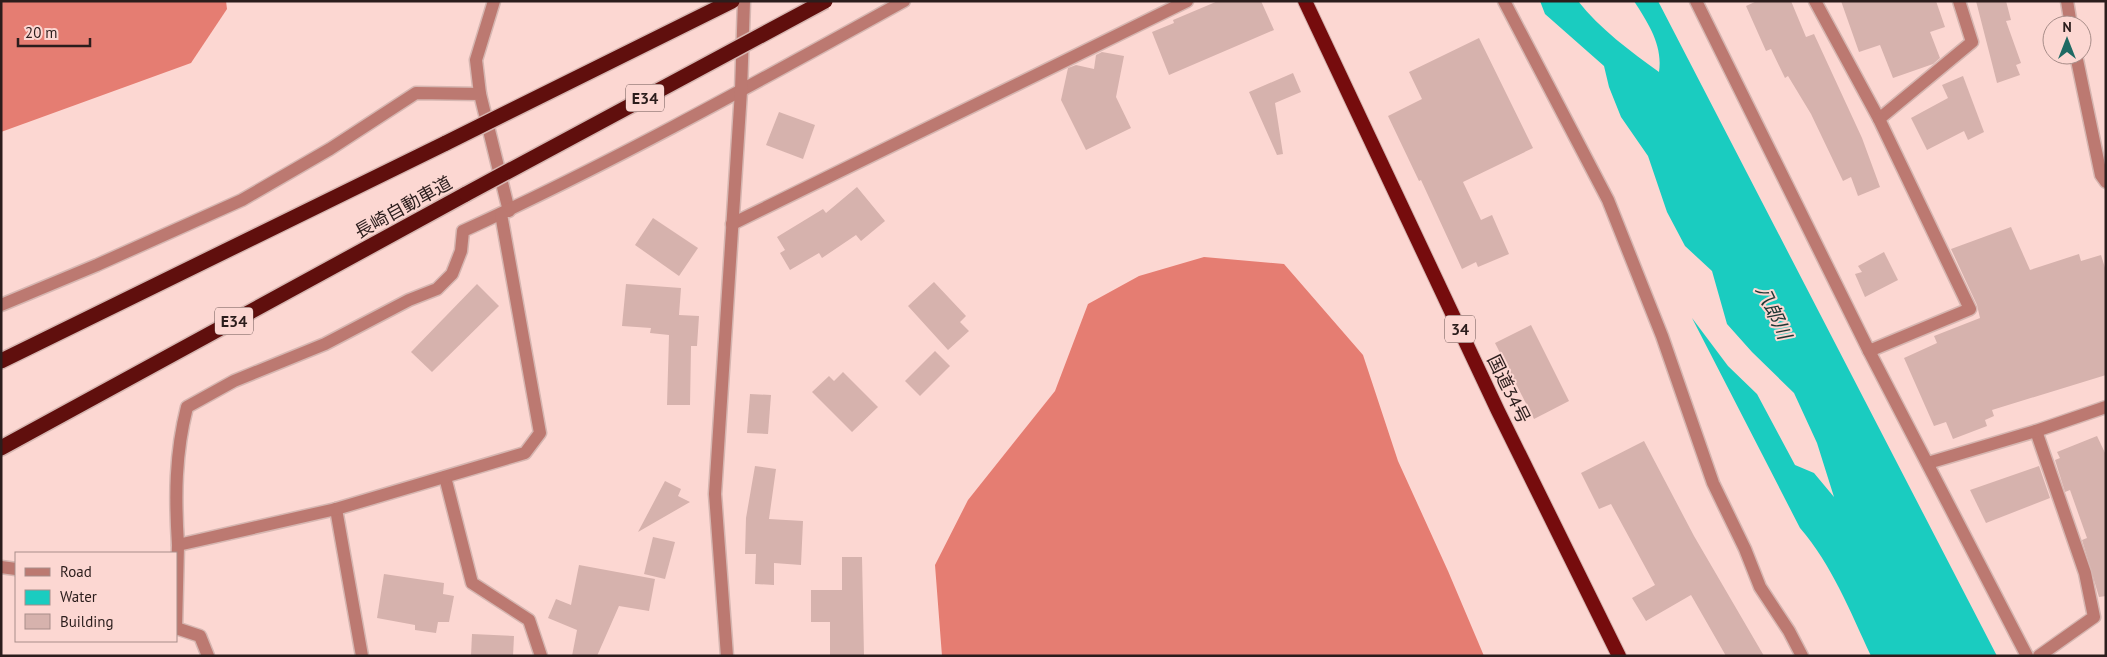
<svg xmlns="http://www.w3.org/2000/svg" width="2107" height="657" viewBox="0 0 2107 657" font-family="'PT Sans','Noto Sans JP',sans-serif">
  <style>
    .forest { fill: #e57d72 }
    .water { fill: #1accc0 }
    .building { fill: #d6b2ad }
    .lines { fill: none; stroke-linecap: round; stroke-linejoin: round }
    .minor-casing { stroke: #d6b6b1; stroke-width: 15 }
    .tertiary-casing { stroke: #d6b6b1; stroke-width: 15 }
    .trunk-casing { stroke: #d6b6b1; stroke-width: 16 }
    .motorway-casing { stroke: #d6b6b1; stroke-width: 18 }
    .minor { stroke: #bc7971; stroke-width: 12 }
    .tertiary { stroke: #bc7971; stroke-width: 12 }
    .trunk { stroke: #760c0d; stroke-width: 14 }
    .motorway { stroke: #600f0d; stroke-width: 15 }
    .motorway-bridge-casing { stroke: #d6b6b1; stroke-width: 18; stroke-linecap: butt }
    .motorway-bridge { stroke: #600f0d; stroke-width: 15 }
    .labels { text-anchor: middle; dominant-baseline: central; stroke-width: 4; stroke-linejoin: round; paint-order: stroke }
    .shield { fill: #fcd7d2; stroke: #6a5553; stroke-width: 1 }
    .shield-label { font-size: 16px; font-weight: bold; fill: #2b1d1c }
    .street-label { font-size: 18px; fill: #2b1d1c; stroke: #fcd7d2 }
    .water-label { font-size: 19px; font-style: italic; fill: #1e3835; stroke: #fcd7d2 }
  </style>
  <rect width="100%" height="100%" fill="#fcd7d2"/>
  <g class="forest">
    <polygon points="1,1 226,1 227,9 191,63 1,132"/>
    <polygon points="1204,257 1284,264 1363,355 1398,461 1448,571 1484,656 942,656 935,565 968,500 1055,391 1088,304 1139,276"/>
  </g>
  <path class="water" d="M 1540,1 L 1578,1 C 1599,28 1631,52 1659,72 C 1663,45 1648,23 1634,1 L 1658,1 L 1997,656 L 1871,656 C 1850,611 1832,565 1800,528 L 1692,318 L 1728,366 L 1757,394 L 1795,465 L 1814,473 L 1834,497 L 1817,443 L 1794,393 L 1752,352 L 1727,324 L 1712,271 L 1685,246 L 1667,212 L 1648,156 L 1621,117 L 1609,87 L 1604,66 L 1545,14 Z"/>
  <g class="building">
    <polygon points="1218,1 1261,1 1274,30 1169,75 1152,32 1174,23 1173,20"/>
    <polygon points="1757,1 1791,1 1806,37 1814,34 1862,138 1880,187 1858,196 1851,177 1843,181 1811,114 1788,76 1785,78 1771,49 1766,51 1746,6"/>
    <polygon points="1841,1 1936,1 1945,27 1930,32 1940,58 1933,64 1893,78 1880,45 1859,52"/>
    <polygon points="1976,1 2006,1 2011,20 2006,21 2021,63 2016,65 2020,75 1997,83"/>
    <polygon points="1479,38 1533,148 1463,182 1481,220 1492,215 1509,254 1478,267 1476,262 1462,269 1421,180 1419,181 1388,116 1422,99 1409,72"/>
    <polygon points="1102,52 1124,56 1116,97 1131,128 1086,150 1061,100 1068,68 1076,65 1094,69 1096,55"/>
    <polygon points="1293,73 1301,92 1275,103 1283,154 1277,155 1249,92"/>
    <polygon points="1963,76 1984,132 1968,140 1964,131 1927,150 1911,118 1948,98 1942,85"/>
    <polygon points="779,112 815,125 803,159 766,145"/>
    <polygon points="857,187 885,221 861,241 856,235 822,258 819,253 790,270 780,253 785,250 777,237 823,209 826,213"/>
    <polygon points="653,218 698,248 679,276 635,245"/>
    <polygon points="2011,227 2030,270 2079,254 2081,261 2101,255 2106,271 2106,375 1992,410 1994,416 1985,420 1987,426 1953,439 1946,422 1934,426 1904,358 1937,343 1934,336 1980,318 1977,305 1951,249"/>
    <polygon points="1884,252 1898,280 1865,297 1855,274 1862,272 1858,266"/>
    <polygon points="934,282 966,316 960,322 969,331 948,350 908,306"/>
    <polygon points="477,284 499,306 432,372 411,352"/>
    <polygon points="626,284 681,288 679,315 699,316 697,346 691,346 690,405 667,405 669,335 650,333 651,328 622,326"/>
    <polygon points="1531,325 1569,401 1534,419 1495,343"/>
    <polygon points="935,351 950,366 920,396 905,381"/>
    <polygon points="843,372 878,407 852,432 812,392 829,376 834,381"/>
    <polygon points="750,394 771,395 768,434 747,433"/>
    <polygon points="2097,436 2106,455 2106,596 2099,597 2082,540 2087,538 2070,490 2065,492 2055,460 2060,458 2057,452"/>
    <polygon points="1644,441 1694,536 1764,656 1726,656 1691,595 1646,621 1632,598 1655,585 1611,504 1599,509 1581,473"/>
    <polygon points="755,466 776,469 769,519 803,521 801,565 774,563 774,585 755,584 756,554 745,554 746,518"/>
    <polygon points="2039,466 2050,498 1986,523 1970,490"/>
    <polygon points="665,481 681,489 678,496 690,502 638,532"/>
    <polygon points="653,537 675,542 665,579 644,574"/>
    <polygon points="842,557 862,557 864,656 830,656 830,622 811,622 811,590 842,590"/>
    <polygon points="579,565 655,579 649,611 619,606 597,656 572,656 577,630 548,618 556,599 571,605"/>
    <polygon points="384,574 444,583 443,594 454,596 449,622 438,622 436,633 415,630 415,625 377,618"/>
    <polygon points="472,634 514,636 513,656 471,656"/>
  </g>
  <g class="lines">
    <defs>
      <g id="minor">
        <polyline points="1504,1 1608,200 1662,336 1713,483 1745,549 1760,587 1789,631 1802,656"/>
        <polyline points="1815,1 1879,119 1972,42 1959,1"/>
        <polyline points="2067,1 2071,25"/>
        <polyline points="2076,55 2101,175 2106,182"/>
        <polyline points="480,94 476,60 494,1"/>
        <polyline points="732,224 1187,1"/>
        <polyline points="1,305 97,265 242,200 330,149 416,93 480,94 509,211"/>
        <polyline points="1869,351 1970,309 1879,119"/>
        <polyline points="2036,431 2085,573 2094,617 2039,656"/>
        <polyline points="1928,463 2036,431 2106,407"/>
        <polyline points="445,477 472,583 529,620 541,656"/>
        <polyline points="336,509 362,656"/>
        <path d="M 178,545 C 175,497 175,454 187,407 L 234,381 L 325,344 L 409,300 L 437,289 L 452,274 L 461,251 L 463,231 C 614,162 759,81 904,1"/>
        <polyline points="1,567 16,569"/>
        <polyline points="176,628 178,545 336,509 525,453 540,433 501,214"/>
        <polyline points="176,628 200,636 208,656"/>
      </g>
      <g id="tertiary">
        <polyline points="1696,1 1869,351 2027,656"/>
        <polyline points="727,656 715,494 741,91 744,1"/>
      </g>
      <polyline id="trunk" points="1305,1 1498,411 1619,656"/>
      <g id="motorway">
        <polyline points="1,361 446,143"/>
        <polyline points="1,448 466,194"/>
      </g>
    </defs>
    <use href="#minor" class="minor-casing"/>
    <use href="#tertiary" class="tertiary-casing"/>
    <use href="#trunk" class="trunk-casing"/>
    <use href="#motorway" class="motorway-casing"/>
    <use href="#minor" class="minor"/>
    <use href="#tertiary" class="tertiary"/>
    <use href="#trunk" class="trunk"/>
    <use href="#motorway" class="motorway"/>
    <defs>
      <g id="motorway-bridge">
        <polyline points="446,143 732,1"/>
        <polyline points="466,194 825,1"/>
      </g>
    </defs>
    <use href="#motorway-bridge" class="motorway-bridge-casing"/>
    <use href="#motorway-bridge" class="motorway-bridge"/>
  </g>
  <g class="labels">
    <g class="shield">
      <rect x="626" y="84.5" width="38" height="27" rx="4"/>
      <rect x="215" y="307.5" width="38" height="27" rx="4"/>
      <rect x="1445" y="315.5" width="30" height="27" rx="4"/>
    </g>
    <g class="shield-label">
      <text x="645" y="98">E34</text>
      <text x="234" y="321">E34</text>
      <text x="1460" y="329">34</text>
    </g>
    <g class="street-label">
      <text transform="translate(403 207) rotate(-29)">長崎自動車道</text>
      <text transform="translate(1509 389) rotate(64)">国道34号</text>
    </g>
    <g class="water-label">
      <text transform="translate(1774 312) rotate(65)">八郎川</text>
    </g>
  </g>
  <rect width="2107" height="657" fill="none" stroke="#2b1d1c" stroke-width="5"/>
  <rect x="15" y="552" width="162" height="90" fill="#fcd7d2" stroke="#a88d89"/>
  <rect x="25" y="568" width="25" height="8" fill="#bc7971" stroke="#a88d89"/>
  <text x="60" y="577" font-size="15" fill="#2b1d1c">Road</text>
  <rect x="25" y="590" width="25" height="15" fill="#1accc0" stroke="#a88d89"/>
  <text x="60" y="602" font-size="15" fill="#2b1d1c">Water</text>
  <rect x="25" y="614" width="25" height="15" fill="#d6b2ad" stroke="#a88d89"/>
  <text x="60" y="627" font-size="15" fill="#2b1d1c">Building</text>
  <g transform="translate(2067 40)"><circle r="24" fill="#fcd7d2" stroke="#a88d89"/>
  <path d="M0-4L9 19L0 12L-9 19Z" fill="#1f6a64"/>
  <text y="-8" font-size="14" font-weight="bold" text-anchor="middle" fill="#2b1d1c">N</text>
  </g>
  <path d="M18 38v8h72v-8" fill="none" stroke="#2b1d1c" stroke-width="2.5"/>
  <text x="25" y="38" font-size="15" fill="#2b1d1c" stroke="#fcd7d2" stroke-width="4" paint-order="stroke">20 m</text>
</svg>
